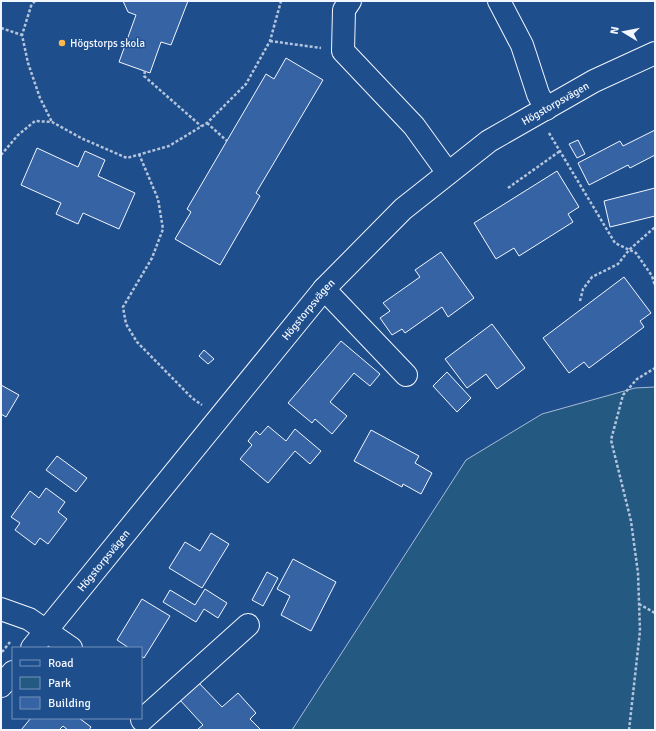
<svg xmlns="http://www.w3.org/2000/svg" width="656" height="731" viewBox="0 0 656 731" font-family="Signika,sans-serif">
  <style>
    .green { fill: #245a82; stroke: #a8bbd7 }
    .building { fill: #3563a3; stroke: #f2f6ff }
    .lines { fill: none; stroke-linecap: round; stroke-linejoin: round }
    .minor-casing { stroke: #f2f6ff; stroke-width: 24 }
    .path { stroke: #b3c4dc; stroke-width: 2.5; stroke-dasharray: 3 2; stroke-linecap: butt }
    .minor { stroke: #1f4e8c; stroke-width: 22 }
    .poi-dot { fill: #ffb74d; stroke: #1f4e8c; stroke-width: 1.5 }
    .labels { text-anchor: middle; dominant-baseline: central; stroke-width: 3; stroke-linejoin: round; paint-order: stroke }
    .poi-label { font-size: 11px; fill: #f2f6ff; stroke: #1f4e8c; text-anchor: start }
    .street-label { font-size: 11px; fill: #f2f6ff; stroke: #1f4e8c }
  </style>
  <rect width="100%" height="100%" fill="#1f4e8c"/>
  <polygon class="green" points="655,387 655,730 292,730 466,460 542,414 635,388"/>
  <g class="building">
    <polygon points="123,1 188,1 171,45 161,42 150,73 119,62 136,15 128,12"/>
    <polygon points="286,58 323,80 256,193 260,196 220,265 175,239 191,212 187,209 266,74 274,79"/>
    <polygon points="655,130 655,155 630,168 628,165 589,185 578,163 620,141 623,146"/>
    <polygon points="578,140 585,154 577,158 569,144"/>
    <polygon points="37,148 78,167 85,151 105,160 98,176 135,193 119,229 83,213 78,224 56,214 61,203 21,185"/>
    <polygon points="557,171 579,207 568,214 573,222 519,256 514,248 496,259 474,223"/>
    <polygon points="655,188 655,216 610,227 604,201"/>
    <polygon points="441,252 474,298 448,317 442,307 405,333 402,329 392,335 380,318 390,311 383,303 420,277 415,270"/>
    <polygon points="624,277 651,313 640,321 644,327 589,368 584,362 569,373 543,338"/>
    <polygon points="492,324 525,368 497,389 486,374 467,388 445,359"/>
    <polygon points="341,341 380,374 370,386 354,373 330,402 347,416 332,434 315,419 312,423 288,403"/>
    <polygon points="204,350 214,359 208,364 199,356"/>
    <polygon points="447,372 471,398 457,412 433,386"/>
    <polygon points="1,385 19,395 6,417 1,414"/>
    <polygon points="268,426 286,441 295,429 321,451 310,464 295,451 268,483 240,459 252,445 248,441 256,431 260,435"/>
    <polygon points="371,430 419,456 415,463 432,473 421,494 403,484 402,487 354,461"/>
    <polygon points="57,456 87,478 76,492 46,470"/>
    <polygon points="46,488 65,502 58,512 67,519 48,544 40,538 35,545 15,530 20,523 11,517 30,491 39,498"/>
    <polygon points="211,533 229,544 202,588 169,568 185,542 200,551"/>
    <polygon points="293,559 336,582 311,631 281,615 290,596 277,589"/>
    <polygon points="267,572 278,578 263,606 252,600"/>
    <polygon points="205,589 227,603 218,618 204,609 196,622 163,602 170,590 195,605"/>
    <polygon points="142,599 170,616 144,658 141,656 141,648 129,648 117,640"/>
    <polygon points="198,682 222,707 238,693 256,713 250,719 261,730 199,730 198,729 203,725 179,699"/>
    <polygon points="31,718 79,718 91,727 89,730 68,730 63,726 59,730 21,730"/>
  </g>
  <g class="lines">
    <defs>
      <g id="minor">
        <polyline points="350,1 344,10 343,51 414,126 448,173"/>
        <polyline points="499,1 522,45 538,94 546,109"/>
        <polyline points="324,289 406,375"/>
        <polyline points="1,609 29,619 71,648"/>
        <path id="s1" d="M 32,648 L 324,289 L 403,209 L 489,141 L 594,81 L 655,53"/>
        <polyline points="1,686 13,672"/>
        <polyline points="142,720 248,625"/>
      </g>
    </defs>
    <use href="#minor" class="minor-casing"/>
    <g class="path">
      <polyline points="35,1 31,6 22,35 28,63 40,98 52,122"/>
      <polyline points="1,28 22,35"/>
      <polyline points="270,41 321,48"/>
      <polyline points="145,71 144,76 201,126"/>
      <polyline points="207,123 227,141"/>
      <polyline points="549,133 615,243 636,253 652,276 655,286"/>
      <polyline points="139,154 158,199 163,229 152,258 123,307 126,324 137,342 192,398 202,405"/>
      <polyline points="1,155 18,135 35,121 52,122 83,139 127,158 169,146 207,123 246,84 270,41 281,1"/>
      <polyline points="508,188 560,151"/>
      <polyline points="580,301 583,289 592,277 618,264 629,250 655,227"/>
      <polyline points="639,604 655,613"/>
      <polyline points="2,652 10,642"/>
      <polyline points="629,730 640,631 638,573 631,521 611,440 623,395 637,379 655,368"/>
    </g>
    <use href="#minor" class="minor"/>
  </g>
  <circle class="poi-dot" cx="62" cy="43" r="4"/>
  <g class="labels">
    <g class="poi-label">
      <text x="70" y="43">Högstorps skola</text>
    </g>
    <g class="street-label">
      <text stroke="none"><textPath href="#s1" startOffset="761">Högstorpsvägen</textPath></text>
      <text stroke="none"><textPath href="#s1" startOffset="437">Högstorpsvägen</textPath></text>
      <text stroke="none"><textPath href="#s1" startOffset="113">Högstorpsvägen</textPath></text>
    </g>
  </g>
  <rect width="656" height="731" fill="none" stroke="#f2f6ff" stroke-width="4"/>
  <rect x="12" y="647" width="130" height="72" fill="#1f4e8c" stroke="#7391ba"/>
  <rect x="20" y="660" width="20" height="6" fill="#1f4e8c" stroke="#7391ba"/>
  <text x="48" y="667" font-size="12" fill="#f2f6ff">Road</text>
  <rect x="20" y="677" width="20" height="12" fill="#245a82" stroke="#7391ba"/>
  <text x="48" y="687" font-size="12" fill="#f2f6ff">Park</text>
  <rect x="20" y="697" width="20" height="12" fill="#3563a3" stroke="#7391ba"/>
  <text x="48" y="707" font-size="12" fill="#f2f6ff">Building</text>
  <g transform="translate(624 32) rotate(280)" stroke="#1f4e8c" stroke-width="3" paint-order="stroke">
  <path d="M0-3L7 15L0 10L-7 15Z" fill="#f2f6ff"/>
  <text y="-6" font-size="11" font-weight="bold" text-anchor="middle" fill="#f2f6ff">N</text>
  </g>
</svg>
